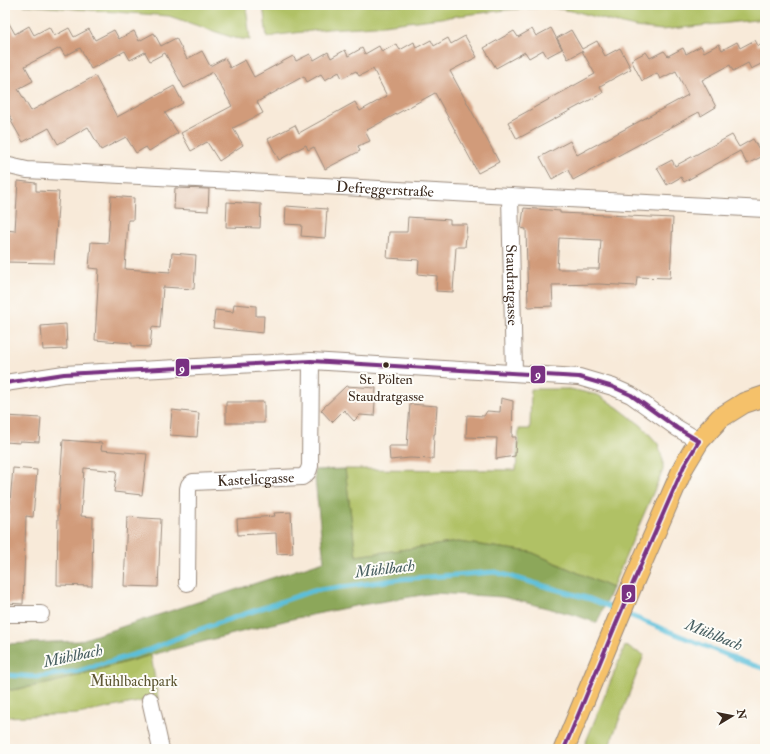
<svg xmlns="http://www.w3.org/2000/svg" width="770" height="754" viewBox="0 0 770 754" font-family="'IM FELL Double Pica',serif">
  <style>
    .green { fill: #b0c165; stroke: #767642 }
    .forest { fill: #8ca75a; stroke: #64683c }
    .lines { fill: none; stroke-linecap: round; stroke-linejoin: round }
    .stream { stroke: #5cbfda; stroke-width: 5 }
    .building { fill: #d19b7a; fill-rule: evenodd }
    .minor-casing { stroke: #9a8a7c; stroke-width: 18 }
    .major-casing { stroke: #9a8a7c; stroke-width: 22 }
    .minor { stroke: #fff; stroke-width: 16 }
    .major { stroke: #f5c16b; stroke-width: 20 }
    .bus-1-casing { stroke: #fdfcf7; stroke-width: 7 }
    .bus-1 { stroke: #793182; stroke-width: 4 }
    .bus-dot { fill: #3b2a1e; stroke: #fdfcf7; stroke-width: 1.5 }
    .labels { text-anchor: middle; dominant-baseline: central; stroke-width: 4; stroke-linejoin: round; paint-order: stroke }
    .bus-label { font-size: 14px; fill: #3b2a1e; stroke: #fdfcf7 }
    .street-label { font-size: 15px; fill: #3b2a1e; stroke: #fdfcf7 }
    .park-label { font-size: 15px; fill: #5e5733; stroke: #fdfcf7 }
    .water-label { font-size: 16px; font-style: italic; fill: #475e60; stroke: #fdfcf7 }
    .line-badge { stroke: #fdfcf7; stroke-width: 1.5 }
    .badge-label { font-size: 11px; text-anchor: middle; font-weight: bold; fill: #fff }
  </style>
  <rect width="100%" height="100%" fill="#fdfcf7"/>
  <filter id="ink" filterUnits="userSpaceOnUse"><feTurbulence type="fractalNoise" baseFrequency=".025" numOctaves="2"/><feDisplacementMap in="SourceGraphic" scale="8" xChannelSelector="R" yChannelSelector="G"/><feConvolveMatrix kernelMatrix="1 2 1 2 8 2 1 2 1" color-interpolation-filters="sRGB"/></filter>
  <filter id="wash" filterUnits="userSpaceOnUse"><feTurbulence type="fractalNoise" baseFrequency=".012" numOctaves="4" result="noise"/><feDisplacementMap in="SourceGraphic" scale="16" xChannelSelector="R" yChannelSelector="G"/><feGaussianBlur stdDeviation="0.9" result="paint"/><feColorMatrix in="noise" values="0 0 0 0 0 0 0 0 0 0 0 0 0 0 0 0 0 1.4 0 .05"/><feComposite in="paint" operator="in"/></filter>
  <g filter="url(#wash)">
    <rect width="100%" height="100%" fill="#f8ead9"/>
    <g class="green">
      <polygon points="24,5 246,5 250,40 234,38 169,16"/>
      <polygon points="263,5 765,5 765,19 662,30 635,27 610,21 578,12 547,7 506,10 375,26 328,29 278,35 267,38"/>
      <polygon points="531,389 570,389 598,395 617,407 642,426 658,444 663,460 663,470 612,588 531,552 458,542 356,556 345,469 516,470 519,429 530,429"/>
      <polygon points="625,646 644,655 608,749 583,749"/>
      <polygon points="151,655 158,698 78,714 5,717 5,689 12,690 51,683"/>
    </g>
    <polygon class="forest" points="345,469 356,556 458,542 531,552 612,588 597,623 575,615 503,597 434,593 355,606 292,619 151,655 51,683 12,690 5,689 5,644 78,641 324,561 314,470"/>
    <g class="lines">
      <g class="stream">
        <polyline points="624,613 744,662 765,669"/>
        <polyline points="5,675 38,677 79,671 146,651 192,632 312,591 401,579 495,572 590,599 617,610"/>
      </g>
    </g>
    <g id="blocks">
      <g class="building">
        <polygon points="5,16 15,34 29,26 34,35 49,27 54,36 69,28 74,37 89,29 95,40 114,30 119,39 134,31 139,41 154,33 161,46 176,38 187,59 202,51 210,66 225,58 230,68 245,60 254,77 293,56 296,61 310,54 314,60 328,52 331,58 345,50 348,56 362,48 365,54 379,46 382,52 396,44 400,50 414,42 416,48 431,40 434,46 448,38 451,44 465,36 477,57 450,71 499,162 478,173 435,93 365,131 370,141 358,146 360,151 325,169 314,147 308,150 306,145 279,160 268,139 295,125 299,133 355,102 360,111 387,96 373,69 359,76 356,71 342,78 339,72 325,80 321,74 307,82 304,76 257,102 263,113 233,128 243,145 219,161 207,142 191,151 181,133 232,106 213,72 184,88 165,53 150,61 145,52 130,60 125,51 91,69 80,48 65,56 60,48 25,66 33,81 18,89 31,111 95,76 117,117 174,86 183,103 165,113 178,133 149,151 146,147 136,153 126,137 101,150 88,127 58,144 49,128 23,142 11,121 13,121 5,108"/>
        <polygon points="551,28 562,49 547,57 543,50 529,58 525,52 496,68 484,48 514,31 518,37 532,29 536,36"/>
        <polygon points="571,30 582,49 597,41 605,56 620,48 631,69 600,86 603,93 517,139 508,122 595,74 582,51 568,59 557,38"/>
        <polygon points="755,40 758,46 765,43 765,62 751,69 748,63 733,71 730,65 702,80 716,107 701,116 699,112 573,180 568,170 552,179 540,157 570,141 577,155 688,95 676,71 660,79 657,73 642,81 631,60 646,52 650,58 664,51 668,56 683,48 686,54 701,46 704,52 719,44 722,50 737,42 740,48"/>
        <polygon points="732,135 739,147 753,139 763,156 747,164 740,151 684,182 681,177 667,185 657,168 672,160 675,166"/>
        <polygon points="18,181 36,183 36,191 59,192 54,263 5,262 5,230 15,231"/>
        <polygon points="175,188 209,189 208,211 174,209"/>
        <polygon points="111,196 134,198 133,220 128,220 125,269 170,272 172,253 196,255 194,289 163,287 160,328 152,327 150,347 132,346 132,343 95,340 99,269 89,268 91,242 108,243"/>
        <polygon points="227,202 261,204 260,228 226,227"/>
        <polygon points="286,206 327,209 325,238 301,236 302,225 285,224"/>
        <path d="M 524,208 L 560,211 L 560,213 L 673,218 L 670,278 L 637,277 L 636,286 L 599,284 L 552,285 L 553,306 L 528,307 L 526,229 L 521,228 ZM 559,238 L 601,240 L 599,269 L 557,269 Z"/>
        <polygon points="408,217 450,220 450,224 467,224 465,247 456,247 453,292 436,291 437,276 418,274 419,260 387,258 389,232 407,232"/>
        <polygon points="234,304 256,306 256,316 264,316 263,333 213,328 215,310 233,312"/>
        <polygon points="66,324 67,349 43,350 41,326"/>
        <polygon points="346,386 376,388 374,416 360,415 354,421 344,410 332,422 321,410"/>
        <polygon points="501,398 513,401 512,437 516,437 515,456 496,459 497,438 466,437 467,415 484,416 487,411 500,412"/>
        <rect x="226" y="402" width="38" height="21"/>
        <polygon points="410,404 437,406 435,434 434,434 433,459 410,458 390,460 389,446 407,446"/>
        <polygon points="172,410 199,413 197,437 170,435"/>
        <polygon points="5,416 41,418 39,442 20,441 20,443 5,442"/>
        <polygon points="63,440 102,443 101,450 147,454 142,495 114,492 117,471 84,468 81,516 93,517 92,586 57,585 58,513"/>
        <polygon points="13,468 37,470 33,517 26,516 23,604 5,603 5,535 7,535"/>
        <polygon points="291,512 293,553 277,554 276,533 238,535 237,519 275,516 274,513"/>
        <polygon points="127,517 161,519 158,587 124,586"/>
      </g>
    </g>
  </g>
  <g filter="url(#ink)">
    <use href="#blocks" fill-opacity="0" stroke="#9a8a7c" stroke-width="1"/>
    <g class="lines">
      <defs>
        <g id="minor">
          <path id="s1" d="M 5,165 L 27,170 L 510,196 L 765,209"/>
          <path id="s2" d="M 510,196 L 514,373"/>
          <polyline points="5,383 64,374 311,361 579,377 613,387 631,395 677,428 699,441"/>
          <path id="s3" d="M 187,583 L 188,489 L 189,485 L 193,482 L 302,477 C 306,475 309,471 310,466 L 311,361"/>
          <polyline points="5,614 41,614"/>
          <polyline points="150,700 161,749"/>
        </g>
        <polyline id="major" points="564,749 633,583 684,466 699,441 720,418 744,403 765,396"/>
      </defs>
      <use href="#minor" class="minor-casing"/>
      <use href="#major" class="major-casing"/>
      <use href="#minor" class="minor"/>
      <use href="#major" class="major"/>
      <defs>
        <g id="bus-1">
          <polyline points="5,383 64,374 311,361 579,377 613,387 631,395 677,428 699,441"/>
          <polyline points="564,749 633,583 684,466 699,441"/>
        </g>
      </defs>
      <use href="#bus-1" class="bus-1-casing"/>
      <use href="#bus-1" class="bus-1"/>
    </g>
  </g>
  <circle class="bus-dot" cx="386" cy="365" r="3.5"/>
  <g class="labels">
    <g class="bus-label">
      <text x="386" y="379">St. Pölten<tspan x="386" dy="17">Staudratgasse</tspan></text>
    </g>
    <g class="street-label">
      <text stroke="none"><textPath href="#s1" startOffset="381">Defreggerstraße</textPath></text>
      <text stroke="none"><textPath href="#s2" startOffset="89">Staudratgasse</textPath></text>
      <text stroke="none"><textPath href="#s3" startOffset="166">Kastelicgasse</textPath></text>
    </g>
    <g class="park-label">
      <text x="134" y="681">Mühlbachpark</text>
    </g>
    <g class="water-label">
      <text transform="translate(385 569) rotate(-7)">Mühlbach</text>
      <text transform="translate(714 635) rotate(22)">Mühlbach</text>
      <text transform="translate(73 656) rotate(-12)">Mühlbach</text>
    </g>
  </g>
  <g class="line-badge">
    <rect x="175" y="358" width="15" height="19" rx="4" fill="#793182"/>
    <rect x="530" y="365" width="16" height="19" rx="4" fill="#793182"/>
    <rect x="621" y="584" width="15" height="19" rx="4" fill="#793182"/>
  </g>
  <g class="badge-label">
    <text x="182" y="372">9</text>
    <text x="538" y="378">9</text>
    <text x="629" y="597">9</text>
  </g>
  <rect width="770" height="754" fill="none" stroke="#fdfcf7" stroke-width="20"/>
  <g transform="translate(732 716) rotate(80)" stroke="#fdfcf7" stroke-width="3" paint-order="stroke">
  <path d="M0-3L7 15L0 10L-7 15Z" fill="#3b2a1e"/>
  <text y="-6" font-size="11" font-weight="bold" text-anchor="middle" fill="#3b2a1e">N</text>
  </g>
</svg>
